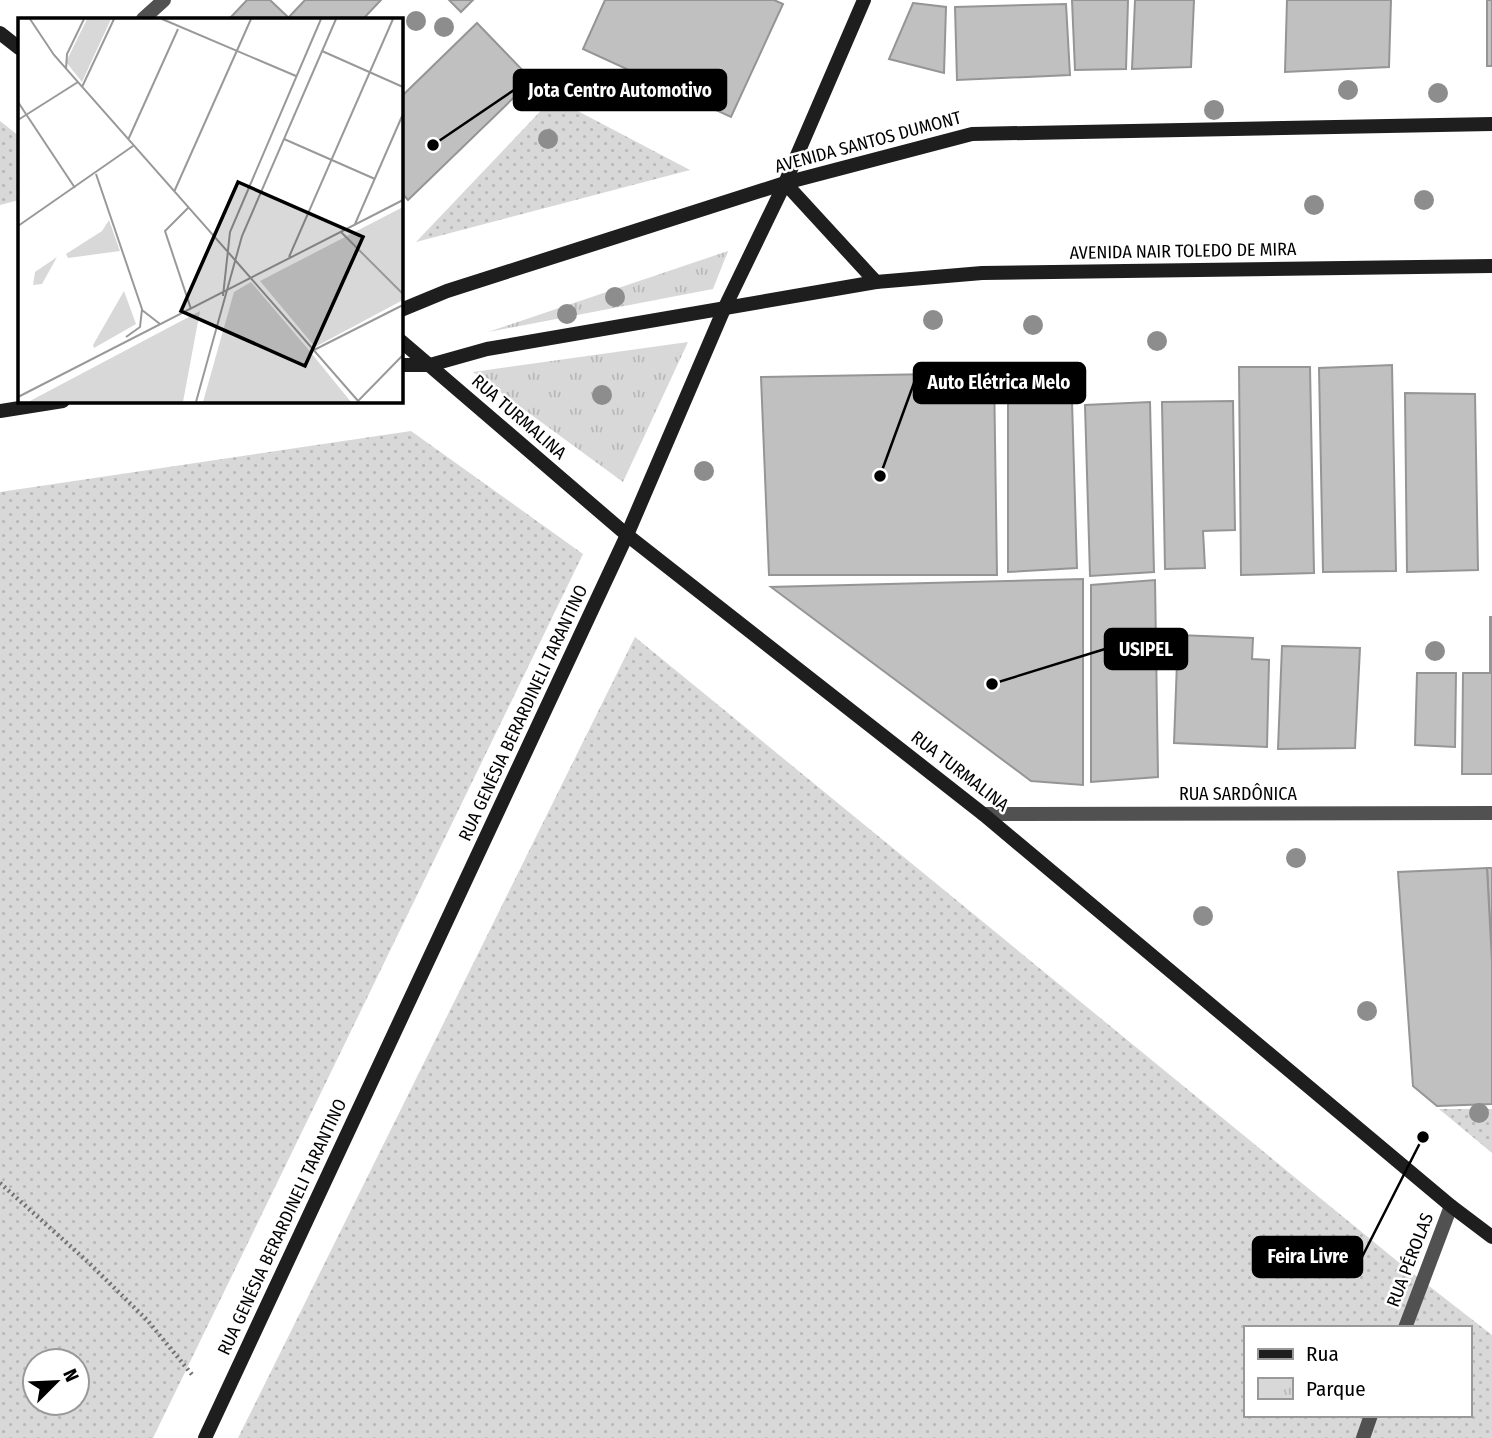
<svg xmlns="http://www.w3.org/2000/svg" width="1492" height="1438" viewBox="0 0 1492 1438" font-family="'Fira Sans Condensed',sans-serif">
  <style>
    .grass { fill: url(#grass-dots); fill-rule: evenodd }
    .park { fill: url(#park-tufts) }
    .building { fill: #c0c0c0; stroke: #959595; stroke-width: 2 }
    .lines { fill: none; stroke-linecap: round; stroke-linejoin: round }
    .path { stroke: #737373; stroke-width: 4.5; stroke-dasharray: 2 3.5; stroke-linecap: butt }
    .street { stroke: #515151; stroke-width: 14 }
    .secondary { stroke: #1e1e1e; stroke-width: 14 }
    .tree { fill: #8d8d8d }
    .labels { text-anchor: middle; dominant-baseline: central; stroke-width: 5; stroke-linejoin: round; paint-order: stroke }
    .street-label { font-size: 18px; fill: #000; stroke: #fff }
    .inset-road { fill: none; stroke: #999; stroke-width: 2 }
    .view { fill: #000; fill-opacity: 0.15; stroke: #000; stroke-width: 3.5 }
    .inset-edge { fill: none; stroke: #000; stroke-width: 3.5 }
    .leader { fill: none; stroke: #000; stroke-width: 2.5 }
    .callout-dot { fill: #000; stroke: #fff; stroke-width: 2.5 }
    .callout { fill: #000; stroke: #000; stroke-width: 2.5 }
    .callout-label { font-size: 19px; text-anchor: middle; font-weight: bold; fill: #fff }
  </style>
  <defs>
    <pattern id="grass-dots" width="8" height="8" patternUnits="userSpaceOnUse" patternTransform="scale(1.75)"><rect width="8" height="8" fill="#d8d8d8"/><path d="M2 2h.1M6 6h.1" fill="none" stroke="#b8b8b8" stroke-width="1.8" stroke-linecap="round"/></pattern>
    <pattern id="park-tufts" width="24" height="20" patternUnits="userSpaceOnUse" patternTransform="scale(1.75)"><rect width="24" height="20" fill="#d8d8d8"/><path d="M3 7l-1-3M5 7V3M7 7l1-3M15 17l-1-3M17 17v-4M19 17l1-3" fill="none" stroke="#b8b8b8"/></pattern>
  </defs>
  <rect width="100%" height="100%" fill="#fff"/>
  <g class="grass">
    <polygon points="553,98 690,170 416,242"/>
    <polygon points="0,121 19,136 19,200 0,205"/>
    <path d="M 411,431 L 583,554 L 153,1438 L 0,1438 L 0,492 ZM 35,1361 L 77,1361 L 77,1403 L 35,1403 Z"/>
    <path d="M 635,637 L 1402,1265 L 1492,1335 L 1492,1438 L 238,1438 ZM 1245,1328 L 1469,1328 L 1469,1415 L 1245,1415 Z"/>
    <polygon points="1439,1109 1492,1109 1492,1153"/>
  </g>
  <g class="park">
    <polygon points="728,251 713,289 488,332"/>
    <polygon points="688,342 623,482 473,372"/>
  </g>
  <g class="building">
    <polygon points="247,0 270,0 289,18 287,19 229,19"/>
    <polygon points="305,0 381,0 363,19 287,19"/>
    <polygon points="449,0 473,0 461,12"/>
    <polygon points="605,0 774,0 783,4 731,117 583,49"/>
    <polygon points="1072,0 1128,0 1126,69 1075,70"/>
    <polygon points="1135,0 1194,0 1191,67 1132,69"/>
    <polygon points="1287,0 1391,0 1389,67 1285,72"/>
    <rect x="1487" y="0" width="5" height="66"/>
    <polygon points="913,3 946,7 944,73 889,59"/>
    <polygon points="1066,4 1070,75 957,80 955,7"/>
    <polygon points="477,23 532,80 408,200 401,192 401,97"/>
    <polygon points="1392,365 1396,571 1323,572 1319,368"/>
    <polygon points="1239,367 1310,367 1314,573 1241,575"/>
    <polygon points="994,373 997,575 769,575 761,377"/>
    <polygon points="1405,393 1475,394 1478,570 1407,572"/>
    <polygon points="1072,401 1077,568 1008,572 1008,402"/>
    <polygon points="1233,401 1235,530 1203,531 1205,568 1165,569 1162,402"/>
    <polygon points="1150,402 1154,572 1090,576 1085,405"/>
    <polygon points="1083,579 1083,785 1031,781 771,587"/>
    <polygon points="1155,580 1158,777 1091,782 1091,585"/>
    <polygon points="1490,617 1492,617 1492,774 1462,774 1463,673 1490,673"/>
    <polygon points="1178,635 1253,638 1252,659 1269,660 1267,747 1174,743"/>
    <polygon points="1282,646 1360,648 1355,748 1278,749"/>
    <polygon points="1417,673 1456,673 1455,747 1415,745"/>
    <polygon points="1487,868 1492,868 1492,962"/>
    <polygon points="1487,868 1492,962 1492,1104 1437,1106 1413,1086 1398,872"/>
  </g>
  <g class="lines">
    <polyline class="path" points="0,1183 88,1262 148,1321 194,1377"/>
    <g class="street">
      <polyline points="143,19 164,0"/>
      <polyline points="983,814 1492,813"/>
      <polyline points="1405,1328 1451,1206"/>
      <polyline points="1363,1438 1371,1415"/>
    </g>
    <g class="secondary">
      <polyline points="0,33 19,48"/>
      <polyline points="785,183 876,282"/>
      <polyline points="401,310 447,291 785,183 972,134 1492,124"/>
      <polyline points="401,341 627,535 983,814 1451,1206 1492,1237"/>
      <polyline points="401,365 430,365 487,349 876,282 982,273 1492,266"/>
      <polyline points="0,411 63,401"/>
      <polyline points="205,1438 627,535 724,309 785,183 864,0"/>
    </g>
  </g>
  <g class="tree">
    <circle cx="416" cy="21" r="10"/>
    <circle cx="444" cy="27" r="10"/>
    <circle cx="1348" cy="90" r="10"/>
    <circle cx="1438" cy="93" r="10"/>
    <circle cx="1214" cy="110" r="10"/>
    <circle cx="548" cy="139" r="10"/>
    <circle cx="1424" cy="200" r="10"/>
    <circle cx="1314" cy="205" r="10"/>
    <circle cx="615" cy="297" r="10"/>
    <circle cx="567" cy="314" r="10"/>
    <circle cx="933" cy="320" r="10"/>
    <circle cx="1033" cy="325" r="10"/>
    <circle cx="1157" cy="341" r="10"/>
    <circle cx="602" cy="395" r="10"/>
    <circle cx="704" cy="471" r="10"/>
    <circle cx="1435" cy="651" r="10"/>
    <circle cx="1296" cy="858" r="10"/>
    <circle cx="1203" cy="916" r="10"/>
    <circle cx="1367" cy="1011" r="10"/>
    <circle cx="1479" cy="1113" r="10"/>
  </g>
  <g class="labels">
    <g class="street-label">
      <text transform="translate(868 142) rotate(-15)">AVENIDA SANTOS DUMONT</text>
      <text transform="translate(1183 251) rotate(-1)">AVENIDA NAIR TOLEDO DE MIRA</text>
      <text transform="translate(519 417) rotate(41)">RUA TURMALINA</text>
      <text transform="translate(523 713) rotate(-65)">RUA GENÉSIA BERARDINELI TARANTINO</text>
      <text transform="translate(960 771) rotate(38)">RUA TURMALINA</text>
      <text x="1238" y="794">RUA SARDÔNICA</text>
      <text transform="translate(282 1227) rotate(-65)">RUA GENÉSIA BERARDINELI TARANTINO</text>
      <text transform="translate(1410 1260) rotate(-69)">RUA PÉROLAS</text>
    </g>
  </g>
  <g transform="translate(18 18)">
    <rect width="385" height="385" fill="#fff"/>
    <path d="M 385,189 L 385,282 L 297,329 L 242,263 ZM 91,202 L 102,233 L 50,240 L 48,236 L 84,213 ZM 39,239 L 24,266 L 15,267 L 17,254 ZM 233,264 L 290,331 L 333,384 L 185,384 L 216,274 ZM 106,273 L 118,306 L 76,330 L 75,327 ZM 182,293 L 165,384 L 10,384 Z" fill="#d8d8d8"/>
    <path d="M 69,1 L 93,1 L 64,64 L 48,44 Z" fill="#d8d8d8"/>
    <path d="M 74,1 L 90,4 L 82,24 L 75,21 L 66,44 L 52,38 Z" fill="#d8d8d8"/>
    <path class="inset-road" d="M 12,1 L 36,37 L 217,242M 144,1 L 278,58M 304,33 L 385,69M 48,51 L 49,36 L 66,1M 64,69 L 96,1M 0,84 L 57,170M 0,102 L 60,64M 266,121 L 357,161M 110,122 L 160,11M 78,156 L 124,291 L 122,309 L 108,319M 156,174 L 233,1M 170,190 L 147,213 L 173,291M 337,206 L 385,96M 0,208 L 115,128M 323,214 L 385,276M 271,239 L 375,1M 217,242 L 341,384M 205,278 L 212,214 L 303,1M 124,292 L 142,306M 296,332 L 385,287M 0,379 L 385,182M 340,383 L 385,337M 178,384 L 224,218 L 318,1"/>
    <path class="view" d="M 220,164 L 345,219 L 287,348 L 163,293 Z"/>
    <rect width="385" height="385" class="inset-edge"/>
  </g>
  <path class="leader" d="M433 145L514 90M880 476L914 383M992 684L1105 649M1423 1137L1362 1257"/>
  <g class="callout-dot">
    <circle cx="433" cy="145" r="7"/>
    <circle cx="880" cy="476" r="7"/>
    <circle cx="992" cy="684" r="7"/>
    <circle cx="1423" cy="1137" r="7"/>
  </g>
  <g class="callout">
    <rect x="514" y="70" width="212" height="40" rx="7"/>
    <rect x="914" y="363" width="171" height="40" rx="7"/>
    <rect x="1105" y="629" width="82" height="40" rx="7"/>
    <rect x="1253" y="1237" width="109" height="40" rx="7"/>
  </g>
  <g class="callout-label">
    <text x="620" y="97">Jota Centro Automotivo</text>
    <text x="999" y="389">Auto Elétrica Melo</text>
    <text x="1146" y="656">USIPEL</text>
    <text x="1308" y="1263">Feira Livre</text>
  </g>
  <rect x="1244" y="1326" width="228" height="91" fill="#ffffff" stroke="#999999" stroke-width="2"/>
  <rect x="1258" y="1349" width="35" height="10" fill="#1e1e1e" stroke="#999999" stroke-width="2"/>
  <text x="1306" y="1361" font-size="21" fill="#000000">Rua</text>
  <rect x="1258" y="1378" width="35" height="21" fill="url(#park-tufts)" stroke="#999999" stroke-width="2"/>
  <text x="1306" y="1396" font-size="21" fill="#000000">Parque</text>
  <g transform="translate(56 1382) rotate(66)"><circle r="33" fill="#ffffff" stroke="#999999" stroke-width="2"/>
  <path d="M0-5L12 26L0 18L-12 26Z" fill="#000000"/>
  <text y="-10" font-size="19" font-weight="bold" text-anchor="middle" fill="#000000">N</text>
  </g>
</svg>
